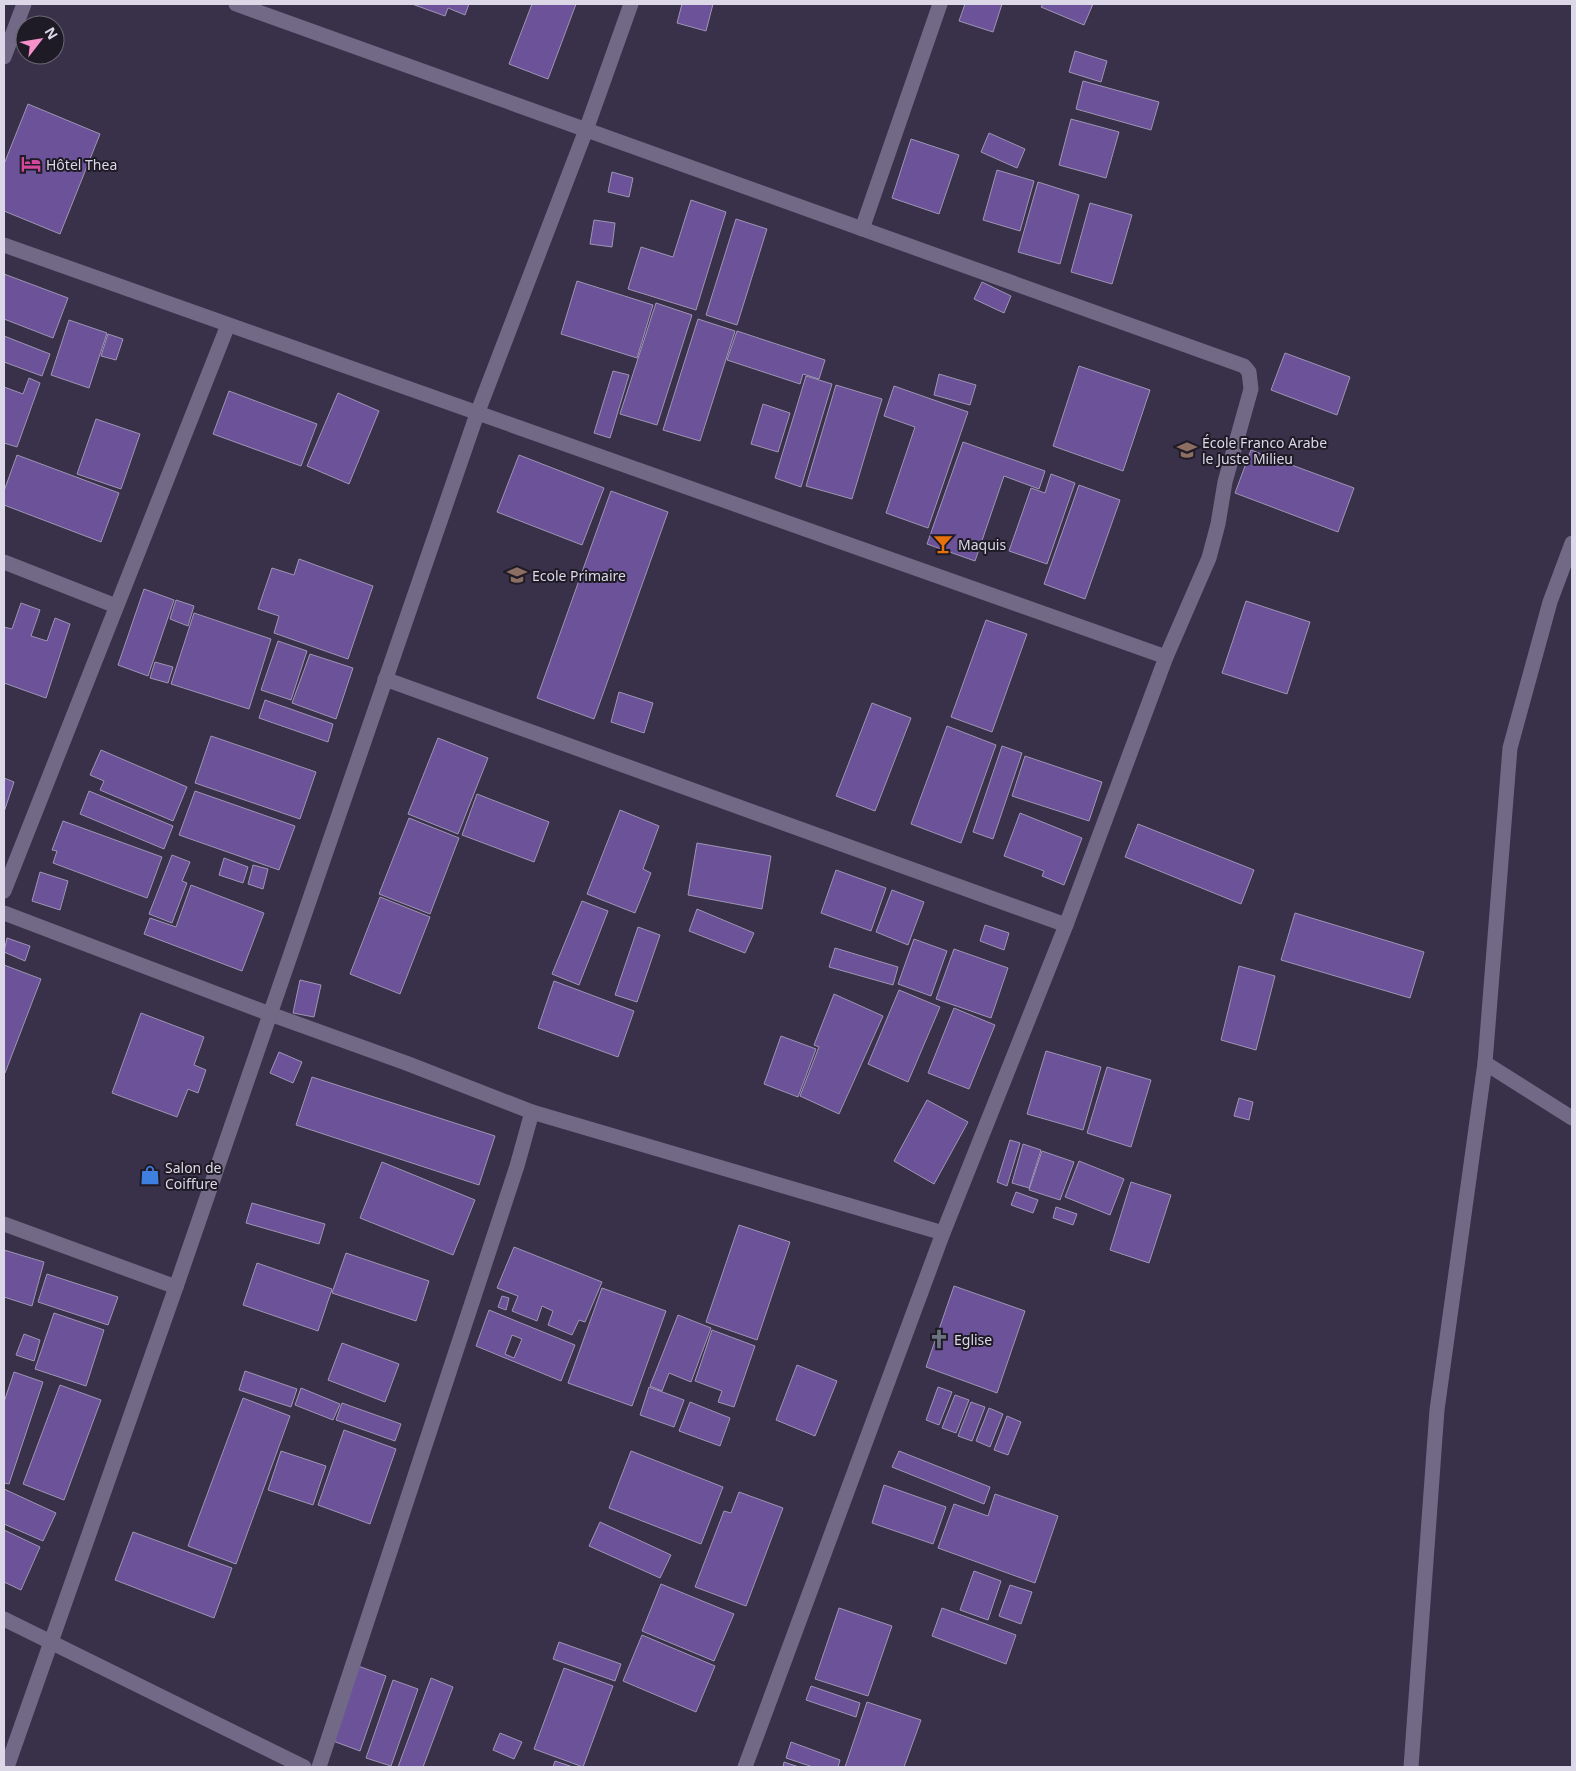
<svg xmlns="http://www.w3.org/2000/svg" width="1576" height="1771" viewBox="0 0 1576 1771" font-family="'Noto Sans',sans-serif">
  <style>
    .building { fill: #6c5299; stroke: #9e95b3; fill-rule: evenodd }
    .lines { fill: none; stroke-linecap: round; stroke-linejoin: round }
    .lane { stroke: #716985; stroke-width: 15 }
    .street { stroke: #716985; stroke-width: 15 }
    .labels { text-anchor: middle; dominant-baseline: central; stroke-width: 4; stroke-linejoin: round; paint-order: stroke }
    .poi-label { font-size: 14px; fill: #ddd8e8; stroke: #1f1b26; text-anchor: start }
  </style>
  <rect width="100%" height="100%" fill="#39314a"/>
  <g class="building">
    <polygon points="412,4 469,4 465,15 448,8 445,16"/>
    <polygon points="532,4 576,4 548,79 509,64"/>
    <polygon points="682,4 713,4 706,31 677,23"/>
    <polygon points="965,4 1002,4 993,32 959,21"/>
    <polygon points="1043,4 1093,4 1084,25 1041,7"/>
    <polygon points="1075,51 1107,61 1101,82 1069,72"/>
    <polygon points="1083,81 1159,102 1151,130 1076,109"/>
    <polygon points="28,104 100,134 60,234 4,211 4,164"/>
    <polygon points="1071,119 1119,132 1106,178 1059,165"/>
    <polygon points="989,133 1025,149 1017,168 981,152"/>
    <polygon points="911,139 959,155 939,214 892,198"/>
    <polygon points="997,170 1034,181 1020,231 983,220"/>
    <polygon points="612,172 633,178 629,197 608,192"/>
    <polygon points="1038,182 1079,195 1060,264 1018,252"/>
    <polygon points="691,200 726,212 696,310 628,289 641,247 673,257"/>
    <polygon points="1090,203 1132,215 1112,284 1071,272"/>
    <polygon points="736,219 767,229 737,325 706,315"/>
    <polygon points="594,220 615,223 612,247 590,244"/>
    <polygon points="4,274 68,298 53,338 4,319"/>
    <polygon points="577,281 653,305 637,358 561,334"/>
    <polygon points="982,282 1011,296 1004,313 974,299"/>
    <polygon points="656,303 692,315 657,425 620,414"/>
    <polygon points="698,319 735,331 700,441 663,430"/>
    <polygon points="69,320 107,333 89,388 51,375"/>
    <polygon points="737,331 825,360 819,379 803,374 800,384 727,360"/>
    <polygon points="108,334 123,339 116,360 101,356"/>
    <polygon points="4,336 50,354 42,376 4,362"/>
    <polygon points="1285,353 1350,377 1337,415 1271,390"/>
    <polygon points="1079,366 1150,390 1123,471 1053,446"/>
    <polygon points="613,371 629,375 610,438 594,433"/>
    <polygon points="939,374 976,385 970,405 934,395"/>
    <polygon points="806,376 832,384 801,487 775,478"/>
    <polygon points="29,378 40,383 17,447 4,443 4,387 23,394"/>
    <polygon points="836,385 882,399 852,499 806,486"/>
    <polygon points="894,386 968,412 928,528 886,513 915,427 884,416"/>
    <polygon points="229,391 317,424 301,466 213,434"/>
    <polygon points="338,393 379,411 349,484 307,466"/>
    <polygon points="763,404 790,413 778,452 751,444"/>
    <polygon points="96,419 140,434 121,489 77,474"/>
    <polygon points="963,442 1045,471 1039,489 1004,476 975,561 927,544"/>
    <polygon points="1251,450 1354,488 1338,532 1235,493"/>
    <polygon points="17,455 119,493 101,542 4,505 4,491"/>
    <polygon points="519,455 604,488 582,545 497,512"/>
    <polygon points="1051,474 1075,483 1047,564 1009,551 1031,488 1045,493"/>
    <polygon points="1079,485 1120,500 1085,599 1044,584"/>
    <polygon points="611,491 668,512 594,719 537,698"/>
    <polygon points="299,559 373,586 348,659 274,633 279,616 258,609 272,568 294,575"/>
    <polygon points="144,589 174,600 148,676 118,665"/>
    <polygon points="176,600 194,606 188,626 170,619"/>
    <polygon points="1246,601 1310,622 1287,694 1222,673"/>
    <polygon points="21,603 40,610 31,636 47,641 55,618 70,624 46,698 4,683 4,627 12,629"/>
    <polygon points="194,613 271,639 249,709 171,684"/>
    <polygon points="986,620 1027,634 992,732 951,717"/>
    <polygon points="278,641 307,651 291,700 261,690"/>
    <polygon points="310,654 353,668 336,719 292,703"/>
    <polygon points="155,662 173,667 168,683 150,678"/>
    <polygon points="619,692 653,703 644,733 611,722"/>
    <polygon points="265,700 333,724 328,742 259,718"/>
    <polygon points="872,703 911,718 875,811 836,796"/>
    <polygon points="947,726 996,745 961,843 911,824"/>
    <polygon points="211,736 316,772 300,819 195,783"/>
    <polygon points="438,738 488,758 458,834 408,814"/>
    <polygon points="1002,746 1022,753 993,839 973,832"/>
    <polygon points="101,750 187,787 173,821 100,790 104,781 90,775"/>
    <polygon points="1025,756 1102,782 1089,821 1012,796"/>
    <polygon points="4,778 14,782 4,812"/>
    <polygon points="89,791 173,826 164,849 80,814"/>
    <polygon points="195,791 295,826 279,870 179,835"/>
    <polygon points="477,794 549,822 534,862 462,835"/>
    <polygon points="620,810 659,826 643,869 651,873 635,913 587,894"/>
    <polygon points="1020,813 1082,838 1064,885 1042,876 1044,871 1004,856"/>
    <polygon points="409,818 459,838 430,914 379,894"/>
    <polygon points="63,821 162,857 147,898 53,863 57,851 52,850"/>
    <polygon points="1138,824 1254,870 1241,904 1125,857"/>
    <polygon points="697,843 771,856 762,909 688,895"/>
    <polygon points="172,855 190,862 182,881 187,883 172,923 149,914"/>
    <polygon points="224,858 248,867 243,883 219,875"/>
    <polygon points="253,865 268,869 263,889 248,884"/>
    <polygon points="836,870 886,888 871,931 821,913"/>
    <polygon points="40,872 68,881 60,910 32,901"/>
    <polygon points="191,885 264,913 242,971 144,934 150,918 176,927"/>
    <polygon points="892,890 924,902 908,945 876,932"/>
    <polygon points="380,897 430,917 400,994 350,974"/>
    <polygon points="582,901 608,911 579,985 552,974"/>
    <polygon points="697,909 754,933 745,953 689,931"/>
    <polygon points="1295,913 1424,952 1410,998 1281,960"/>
    <polygon points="985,925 1009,933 1004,950 980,941"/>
    <polygon points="638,927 660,935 637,1002 615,995"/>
    <polygon points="7,938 30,946 25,961 4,952"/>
    <polygon points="914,939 947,951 931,996 898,984"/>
    <polygon points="835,948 898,967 893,985 829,967"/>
    <polygon points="954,949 1008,968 991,1018 936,999"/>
    <polygon points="4,965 41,979 5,1073 4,1072"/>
    <polygon points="1239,966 1275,976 1256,1050 1221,1040"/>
    <polygon points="300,980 321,985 314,1017 293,1013"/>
    <polygon points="554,981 634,1011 618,1057 538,1028"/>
    <polygon points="899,990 940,1007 908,1082 868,1064"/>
    <polygon points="834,994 883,1016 839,1114 800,1096 819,1047 814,1045"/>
    <polygon points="954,1008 995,1025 969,1089 928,1073"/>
    <polygon points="141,1013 204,1037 194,1065 206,1070 198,1093 188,1089 177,1117 112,1093"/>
    <polygon points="781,1036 816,1049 798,1097 764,1084"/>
    <polygon points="1046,1051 1101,1067 1083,1130 1027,1114"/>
    <polygon points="279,1052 302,1062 293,1083 270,1073"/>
    <polygon points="1107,1067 1151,1080 1131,1147 1087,1133"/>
    <polygon points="312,1077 495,1136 479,1185 296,1125"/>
    <polygon points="1239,1098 1253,1102 1249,1120 1234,1116"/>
    <polygon points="927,1100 968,1122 934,1184 894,1161"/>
    <polygon points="1010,1140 1020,1143 1007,1186 997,1182"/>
    <polygon points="1023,1144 1041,1150 1029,1188 1012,1183"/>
    <polygon points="1042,1151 1074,1162 1060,1200 1029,1190"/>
    <polygon points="1079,1161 1124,1179 1110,1215 1065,1197"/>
    <polygon points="382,1162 475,1200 453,1255 360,1218"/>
    <polygon points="1131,1182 1171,1195 1149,1263 1110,1250"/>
    <polygon points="1016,1192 1038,1200 1033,1213 1011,1205"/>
    <polygon points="252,1203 325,1224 319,1244 246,1223"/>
    <polygon points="1056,1207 1077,1214 1073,1225 1053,1218"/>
    <polygon points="739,1225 790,1242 757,1340 706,1322"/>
    <polygon points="514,1247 602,1282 585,1322 579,1320 572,1335 548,1325 553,1311 542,1306 537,1321 512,1311 518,1296 497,1288"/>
    <polygon points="4,1250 44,1262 32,1306 4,1297"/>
    <polygon points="346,1253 429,1281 416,1321 332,1293"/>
    <polygon points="257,1263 332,1289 318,1331 243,1305"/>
    <polygon points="47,1274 118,1297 108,1325 38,1302"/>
    <polygon points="954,1286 1025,1311 997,1393 926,1367"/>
    <polygon points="602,1288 666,1311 632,1406 568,1383"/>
    <polygon points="502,1296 509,1298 506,1310 498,1307"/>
    <path d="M 489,1310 L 575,1345 L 561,1381 L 476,1346 ZM 512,1335 L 522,1339 L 514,1358 L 505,1354 Z"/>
    <polygon points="54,1313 104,1330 86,1386 35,1369"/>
    <polygon points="678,1315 711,1328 691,1382 669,1373 662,1391 650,1386"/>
    <polygon points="712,1330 755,1346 734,1407 718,1402 722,1391 695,1381"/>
    <polygon points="24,1334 40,1340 34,1361 16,1355"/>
    <polygon points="342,1343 399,1364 385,1402 328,1380"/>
    <polygon points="797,1365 837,1381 815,1436 776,1420"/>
    <polygon points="245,1371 297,1389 291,1407 239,1390"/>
    <polygon points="14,1372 43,1382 9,1484 4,1483 4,1402"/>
    <polygon points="60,1385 101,1400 64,1500 23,1484"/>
    <polygon points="649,1387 684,1400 674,1427 640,1415"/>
    <polygon points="938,1387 952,1392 939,1425 926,1420"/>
    <polygon points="301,1388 340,1404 333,1420 295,1405"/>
    <polygon points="955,1395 969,1400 956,1433 942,1428"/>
    <polygon points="243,1398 290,1416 236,1564 188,1546"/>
    <polygon points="690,1402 730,1418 720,1446 679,1431"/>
    <polygon points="971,1402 985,1407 972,1441 958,1436"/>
    <polygon points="342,1403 401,1424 395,1441 336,1420"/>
    <polygon points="989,1408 1003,1414 990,1447 976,1441"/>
    <polygon points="1007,1416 1021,1422 1008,1455 994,1450"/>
    <polygon points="344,1430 396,1449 370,1524 318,1505"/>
    <polygon points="281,1451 326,1466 313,1505 268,1490"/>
    <polygon points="631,1451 723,1487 701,1544 609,1508"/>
    <polygon points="899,1451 990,1487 984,1504 892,1467"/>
    <polygon points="884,1485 946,1507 933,1544 872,1523"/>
    <polygon points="4,1489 56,1513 43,1541 4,1524"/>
    <polygon points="739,1492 783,1508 746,1606 695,1587 724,1511 731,1513"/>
    <polygon points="995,1494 1058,1516 1035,1583 938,1548 954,1504 988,1516"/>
    <polygon points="600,1522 671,1555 660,1578 589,1546"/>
    <polygon points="4,1530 40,1547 21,1590 4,1582"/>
    <polygon points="133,1532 232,1568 214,1618 115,1580"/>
    <polygon points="974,1571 1001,1581 988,1620 960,1610"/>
    <polygon points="661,1584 734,1614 714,1661 642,1631"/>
    <polygon points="1010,1585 1032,1592 1021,1624 999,1616"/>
    <polygon points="839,1608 892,1626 868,1696 815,1679"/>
    <polygon points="942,1608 1016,1635 1006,1664 932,1636"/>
    <polygon points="642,1635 715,1666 696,1712 623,1681"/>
    <polygon points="559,1642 621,1664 615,1681 553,1659"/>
    <polygon points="358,1666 386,1676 360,1751 333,1741"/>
    <polygon points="564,1668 613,1686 583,1767 534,1749"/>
    <polygon points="431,1678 453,1687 423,1767 398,1767"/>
    <polygon points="393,1680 418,1689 391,1766 366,1758"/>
    <polygon points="811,1686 860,1703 856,1717 806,1700"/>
    <polygon points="867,1702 921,1720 904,1767 845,1767"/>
    <polygon points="500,1733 522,1742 514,1759 493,1750"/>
    <polygon points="791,1742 840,1760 838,1767 813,1767 786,1758"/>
    <polygon points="555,1761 573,1767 553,1767"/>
    <polygon points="784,1762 799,1767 783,1767"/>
  </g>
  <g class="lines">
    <polyline class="lane" points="1485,1063 1572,1118"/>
    <g class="street">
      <polyline points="236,4 1244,366 1249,372 1251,389 1225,482 1218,524 1209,558 1166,657 1066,925 943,1233 745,1767"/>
      <polyline points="4,57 24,4"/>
      <polyline points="862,229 940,4"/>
      <polyline points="4,245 1166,657"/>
      <polyline points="4,562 116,606"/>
      <polyline points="385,679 1066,925"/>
      <polyline points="4,891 228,325"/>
      <polyline points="4,913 270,1014 406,1063 532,1112 943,1233"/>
      <polyline points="4,1224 176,1287"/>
      <polyline points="4,1619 304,1767"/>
      <polyline points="7,1767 176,1287 477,414 586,130 631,4"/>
      <polyline points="319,1767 517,1166 532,1112"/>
      <polyline points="1411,1767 1437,1410 1485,1063 1510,748 1550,602 1572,543"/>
    </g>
  </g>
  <defs>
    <symbol id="hotel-bare" viewBox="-9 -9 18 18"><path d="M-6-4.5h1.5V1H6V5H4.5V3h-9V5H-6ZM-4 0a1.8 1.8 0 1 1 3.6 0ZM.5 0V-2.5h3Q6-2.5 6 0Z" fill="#d1479c" stroke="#1f1b26" stroke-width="2.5" paint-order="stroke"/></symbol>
    <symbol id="school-bare" viewBox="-9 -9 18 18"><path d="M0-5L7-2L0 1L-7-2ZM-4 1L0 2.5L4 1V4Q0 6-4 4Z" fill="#8d6e63" stroke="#1f1b26" stroke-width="2.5" paint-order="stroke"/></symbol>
    <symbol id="bar-bare" viewBox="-9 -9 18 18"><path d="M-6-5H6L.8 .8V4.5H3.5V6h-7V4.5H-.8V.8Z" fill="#e8710a" stroke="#1f1b26" stroke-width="2.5" paint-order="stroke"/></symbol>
    <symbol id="shop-bare" viewBox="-9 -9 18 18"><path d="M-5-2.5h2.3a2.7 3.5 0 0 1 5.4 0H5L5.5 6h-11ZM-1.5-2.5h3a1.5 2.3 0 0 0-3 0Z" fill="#3f7fe0" stroke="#1f1b26" stroke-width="2.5" paint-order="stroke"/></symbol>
    <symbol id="church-bare" viewBox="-9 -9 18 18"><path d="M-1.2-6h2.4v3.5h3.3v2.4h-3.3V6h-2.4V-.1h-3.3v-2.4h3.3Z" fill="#6b7280" stroke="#1f1b26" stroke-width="2.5" paint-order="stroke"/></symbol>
  </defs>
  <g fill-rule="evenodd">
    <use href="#hotel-bare" x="17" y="150" width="28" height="28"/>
    <use href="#school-bare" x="1173" y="436" width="28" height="28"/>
    <use href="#bar-bare" x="929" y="530" width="28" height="28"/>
    <use href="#school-bare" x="503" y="561" width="28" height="28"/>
    <use href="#shop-bare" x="136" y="1161" width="28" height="28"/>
    <use href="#church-bare" x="925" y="1325" width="28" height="28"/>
  </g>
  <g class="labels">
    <g class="poi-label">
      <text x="46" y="164">Hôtel Thea</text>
      <text x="1202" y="442">École Franco Arabe<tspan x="1202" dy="16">le Juste Milieu</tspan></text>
      <text x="958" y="544">Maquis</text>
      <text x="532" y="575">Ecole Primaire</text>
      <text x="165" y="1167">Salon de<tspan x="165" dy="16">Coiffure</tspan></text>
      <text x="954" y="1339">Eglise</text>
    </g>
  </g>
  <rect width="1576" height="1771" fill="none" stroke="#ddd8e8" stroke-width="10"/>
  <g transform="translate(40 40) rotate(59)"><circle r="24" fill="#1f1b26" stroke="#6b6774"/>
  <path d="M0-4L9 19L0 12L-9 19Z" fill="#f890cc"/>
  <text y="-8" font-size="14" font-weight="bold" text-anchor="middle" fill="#ddd8e8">N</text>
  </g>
</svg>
